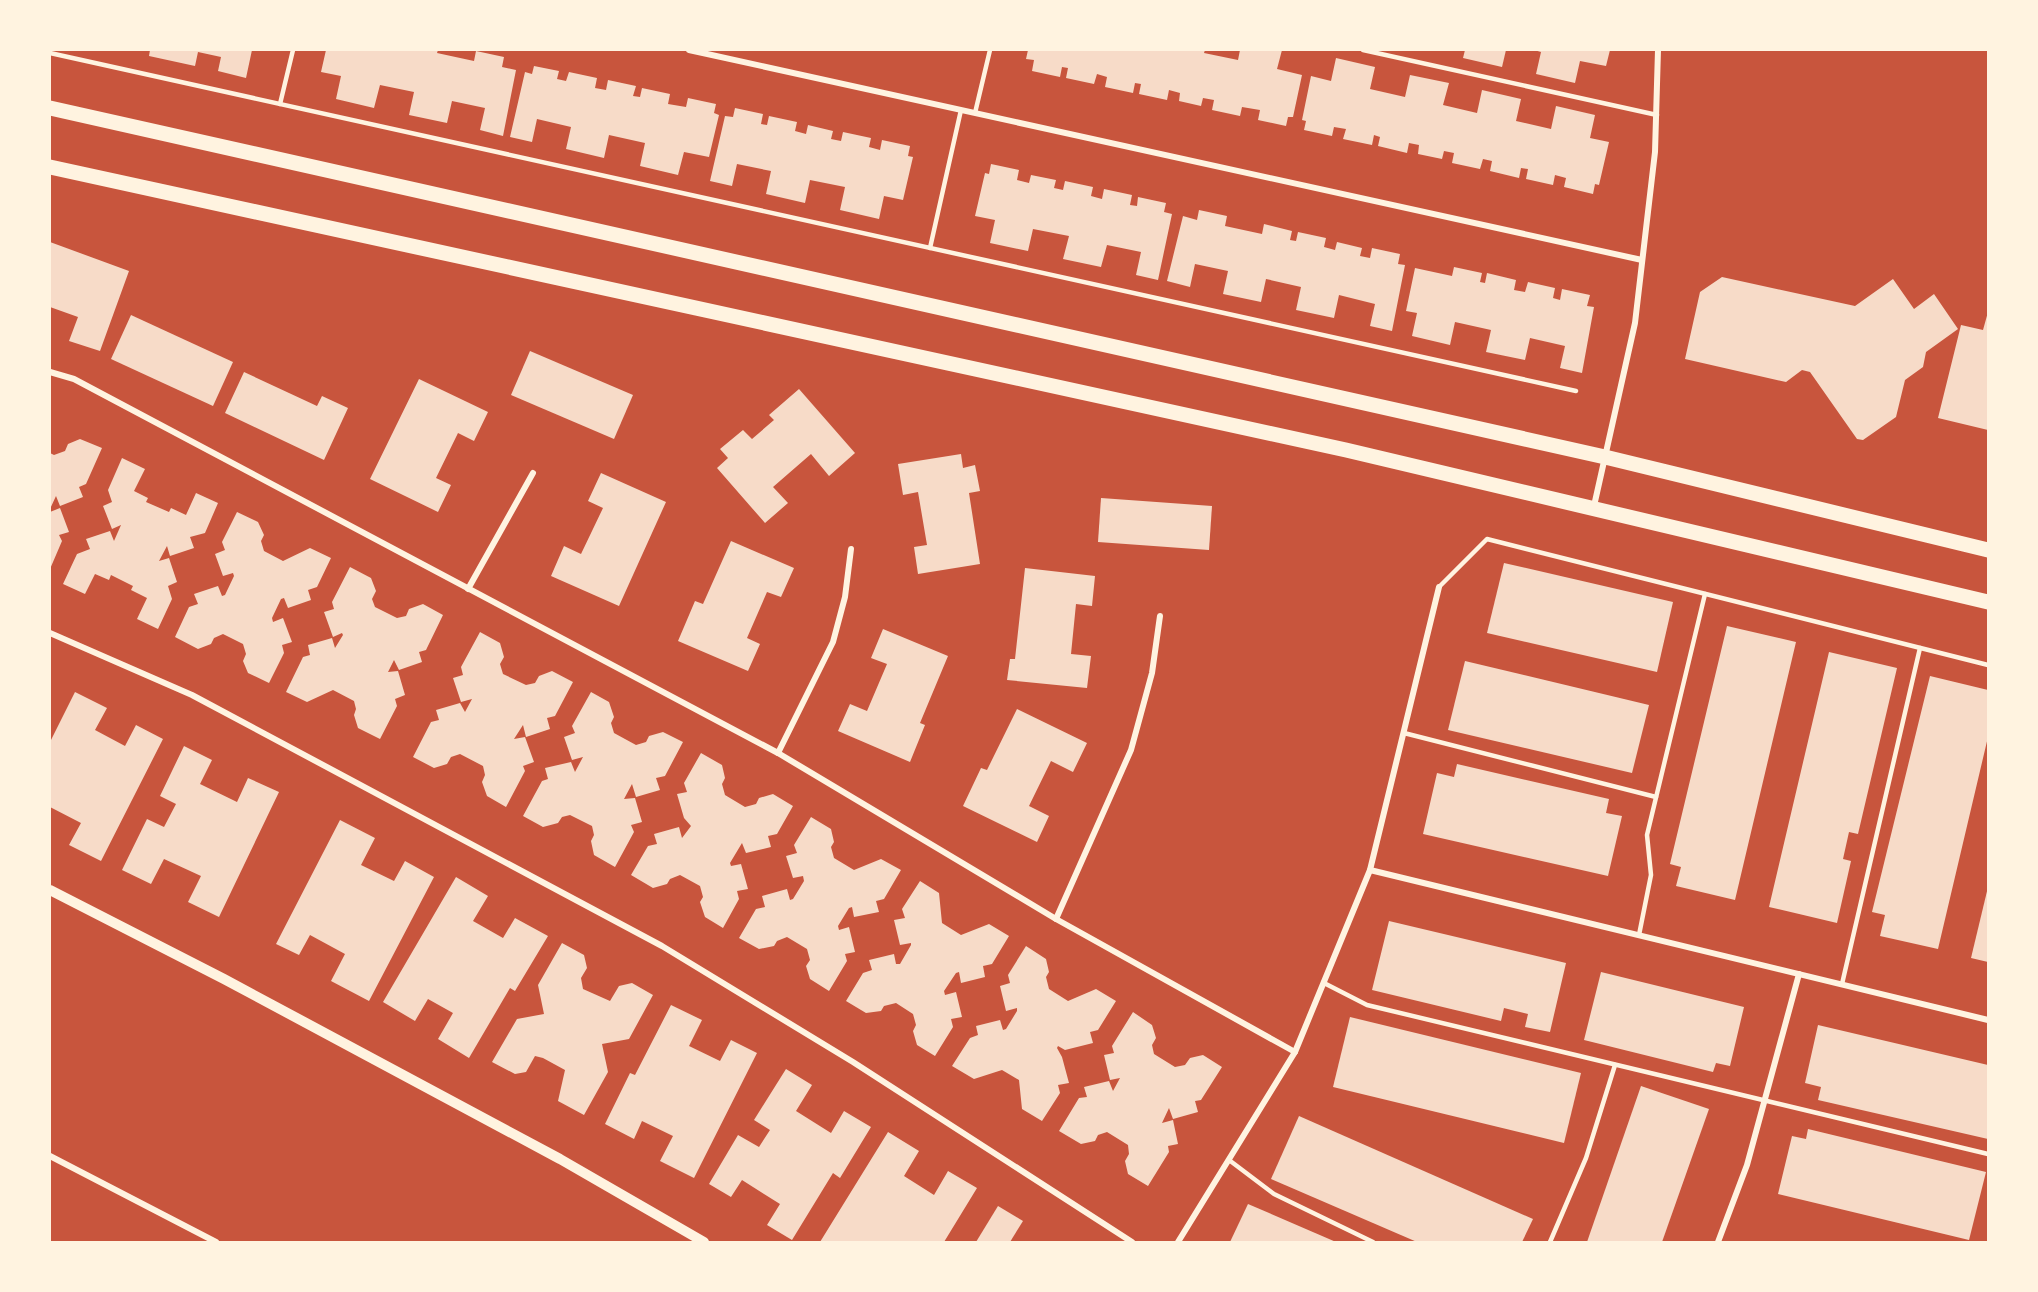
<svg xmlns="http://www.w3.org/2000/svg" width="2038" height="1292" viewBox="0 0 2038 1292" font-family="'Fira Sans',sans-serif">
  <style>
    .building { fill: #f7dbc8 }
    .lines { fill: none; stroke-linecap: round; stroke-linejoin: round }
    .service { stroke: #fff3e0; stroke-width: 4.5 }
    .minor { stroke: #fff3e0; stroke-width: 6 }
    .tertiary { stroke: #fff3e0; stroke-width: 10 }
    .primary { stroke: #fff3e0; stroke-width: 15 }
  </style>
  <rect width="100%" height="100%" fill="#c8553d"/>
  <g class="building">
    <polygon points="150,50 252,50 246,78 218,71 221,57 198,52 195,66 149,56"/>
    <polygon points="326,50 438,50 437,53 474,61 476,51 504,57 502,67 516,70 503,136 480,130 485,108 452,101 447,123 409,115 414,92 380,85 374,108 336,99 341,76 321,72"/>
    <polygon points="1028,50 1205,50 1204,53 1238,60 1240,50 1282,50 1277,69 1302,75 1293,117 1288,117 1286,126 1258,120 1260,110 1242,107 1240,116 1212,110 1214,100 1203,98 1201,106 1179,101 1180,93 1169,90 1167,100 1139,94 1141,84 1135,83 1133,93 1105,87 1107,77 1097,74 1094,84 1066,78 1068,68 1062,67 1060,77 1032,71 1034,60 1026,59"/>
    <polygon points="1465,50 1506,50 1502,67 1463,58"/>
    <polygon points="1534,50 1610,50 1606,66 1580,61 1575,83 1536,74 1541,52"/>
    <polygon points="1336,58 1375,67 1370,89 1405,97 1410,75 1449,83 1443,105 1477,113 1482,90 1521,99 1516,121 1551,129 1556,106 1595,115 1590,138 1609,142 1599,185 1595,184 1593,194 1564,187 1566,178 1555,175 1553,185 1526,179 1528,169 1521,168 1519,178 1490,171 1492,161 1483,159 1480,169 1452,163 1454,153 1444,151 1442,159 1418,154 1419,145 1409,143 1407,153 1378,146 1380,137 1374,135 1372,145 1343,139 1346,129 1334,127 1332,136 1304,130 1306,121 1302,120 1311,76 1331,81"/>
    <polygon points="534,66 559,71 557,79 566,81 569,72 597,78 595,88 606,90 608,80 636,86 633,96 640,97 642,88 670,94 668,104 686,107 688,98 716,104 714,113 719,115 709,157 684,152 678,175 640,166 645,143 609,135 604,158 566,149 571,127 537,119 532,142 510,137 525,72 532,74"/>
    <polygon points="735,108 763,114 761,124 767,125 769,116 797,122 795,131 806,134 808,125 833,131 831,139 841,141 843,132 871,138 869,147 880,150 882,140 910,146 908,156 913,157 903,200 884,196 879,219 840,210 845,187 810,180 805,203 766,194 771,171 737,164 732,186 710,181 725,116 733,117"/>
    <polygon points="991,164 1019,170 1017,180 1029,183 1031,175 1056,180 1054,188 1063,190 1065,181 1093,187 1091,196 1102,199 1104,189 1132,195 1130,205 1137,206 1138,197 1166,203 1164,212 1172,214 1158,280 1136,275 1141,252 1107,245 1101,267 1063,259 1069,236 1033,229 1028,251 990,243 995,220 975,216 985,173 989,174"/>
    <polygon points="1199,210 1227,216 1225,226 1262,234 1264,224 1292,231 1290,240 1296,241 1298,232 1326,238 1324,247 1335,250 1337,242 1362,248 1360,256 1370,258 1372,248 1400,254 1398,264 1405,265 1392,331 1370,326 1375,304 1339,295 1334,318 1296,310 1301,287 1266,279 1261,302 1223,294 1228,271 1195,264 1190,287 1167,281 1183,216 1197,220"/>
    <polygon points="50,242 129,271 100,351 69,341 78,317 50,307"/>
    <polygon points="1454,267 1482,273 1480,282 1485,283 1487,273 1516,280 1514,290 1525,292 1528,282 1555,288 1553,298 1560,300 1562,289 1590,295 1587,306 1594,307 1582,373 1560,368 1565,346 1530,338 1525,360 1486,352 1491,330 1455,322 1450,345 1412,336 1417,313 1406,311 1415,268 1452,276"/>
    <polygon points="1722,277 1855,306 1893,279 1914,309 1934,294 1958,329 1926,352 1923,367 1905,380 1896,417 1863,440 1857,439 1810,372 1802,370 1786,382 1685,359 1700,292"/>
    <polygon points="1988,312 1988,430 1938,418 1961,325 1983,330"/>
    <polygon points="131,315 233,362 213,406 111,359"/>
    <polygon points="530,351 633,395 614,439 511,395"/>
    <polygon points="244,372 317,406 322,396 348,408 324,460 225,413"/>
    <polygon points="419,379 488,412 474,441 458,433 436,478 451,485 438,512 370,479"/>
    <polygon points="799,389 855,453 829,476 811,454 773,487 788,503 765,523 717,468 728,458 720,449 743,430 752,439 774,420 769,415"/>
    <polygon points="80,439 102,448 86,484 79,487 83,497 60,506 56,496 50,509 50,453 54,455 65,451 68,444"/>
    <polygon points="961,454 963,468 975,465 980,491 969,493 980,564 918,574 914,547 927,545 918,492 903,495 898,464"/>
    <polygon points="122,458 145,469 134,491 148,498 146,502 169,512 171,508 186,515 196,493 218,503 205,533 190,537 194,548 170,556 167,546 159,561 169,558 177,582 168,586 172,599 158,629 137,619 147,598 131,590 133,586 111,575 109,580 95,574 85,594 63,584 77,554 90,549 86,539 110,531 114,541 121,525 112,529 103,506 112,502 108,490"/>
    <polygon points="601,473 666,502 619,606 551,576 564,546 581,554 603,508 588,501"/>
    <polygon points="1101,498 1212,506 1209,550 1098,542"/>
    <polygon points="60,508 69,532 59,535 62,541 50,569 50,512"/>
    <polygon points="237,512 258,522 264,535 261,541 264,551 283,561 310,548 331,558 317,587 308,590 311,600 288,608 284,598 281,599 272,618 273,622 283,618 292,642 282,645 284,653 269,683 248,673 243,661 246,654 243,644 223,634 214,638 211,644 198,649 175,637 189,607 198,604 194,594 218,586 222,596 225,595 234,576 233,573 223,576 215,554 225,550 222,542"/>
    <polygon points="731,541 794,568 781,597 767,592 747,638 760,644 748,671 678,641 695,601 703,604"/>
    <polygon points="1504,563 1673,602 1657,672 1487,633"/>
    <polygon points="350,567 371,578 376,591 372,599 375,607 397,618 406,616 409,609 423,604 443,615 426,650 419,652 422,662 399,670 394,660 388,672 398,671 405,695 395,699 397,706 380,739 358,728 354,715 356,709 354,701 333,690 307,702 286,692 303,657 310,655 308,645 332,638 335,648 343,635 342,633 333,637 324,612 334,609 332,602"/>
    <polygon points="1025,568 1095,576 1092,606 1076,604 1071,654 1091,656 1087,688 1007,680 1010,659 1015,659"/>
    <polygon points="1727,626 1796,642 1735,900 1676,886 1681,867 1670,864"/>
    <polygon points="883,629 948,656 920,723 925,725 910,762 838,731 850,704 867,711 887,664 871,658"/>
    <polygon points="480,632 500,643 504,657 500,664 503,674 526,685 535,683 539,676 552,671 573,682 555,716 547,718 550,729 526,737 523,725 514,739 525,737 534,762 523,766 525,771 506,807 487,796 482,782 485,775 483,766 460,754 451,757 447,764 434,768 413,757 431,722 439,720 436,710 460,703 465,712 472,699 461,702 453,678 463,675 461,667"/>
    <polygon points="1829,652 1897,668 1858,834 1849,832 1843,859 1851,861 1837,923 1769,907"/>
    <polygon points="1465,661 1649,705 1632,773 1448,730"/>
    <polygon points="1930,676 1988,690 1988,737 1938,949 1880,936 1885,915 1872,912"/>
    <polygon points="75,692 107,708 95,730 125,746 136,725 163,739 101,861 69,845 81,823 50,807 50,742"/>
    <polygon points="591,692 609,702 614,717 611,723 614,733 636,745 646,742 649,736 663,732 683,742 665,776 656,778 660,790 636,797 632,784 624,799 635,798 642,822 631,825 634,832 615,867 594,855 591,841 594,835 592,826 570,815 562,817 558,823 543,827 523,816 542,781 548,779 545,768 571,762 575,772 583,757 572,760 564,737 575,733 572,726"/>
    <polygon points="1017,709 1087,743 1073,772 1051,761 1029,806 1049,816 1037,842 963,806 981,768 987,770"/>
    <polygon points="184,746 212,760 200,784 237,802 248,778 279,792 219,917 188,902 201,876 164,859 151,884 122,870 147,819 164,827 176,804 160,796"/>
    <polygon points="701,753 722,765 725,778 722,784 725,795 745,807 756,804 759,798 773,794 793,806 777,834 768,836 771,847 746,853 742,843 730,863 731,866 741,864 748,889 737,891 739,899 723,928 705,917 700,902 703,897 700,886 680,875 670,879 667,884 653,888 631,875 648,846 657,844 654,834 679,827 682,838 691,826 684,818 677,794 687,792 684,783"/>
    <polygon points="1457,764 1609,799 1606,813 1622,816 1608,876 1423,834 1437,773 1454,777"/>
    <polygon points="811,817 831,829 834,842 831,847 834,858 854,870 881,859 901,870 884,899 876,901 879,912 854,917 852,907 849,908 838,926 839,930 849,927 855,952 845,954 847,961 829,991 810,979 806,966 810,960 807,949 787,937 777,941 774,946 759,949 739,938 756,909 765,907 762,896 787,889 790,900 793,899 804,881 803,876 793,878 786,856 797,853 794,845"/>
    <polygon points="340,820 375,838 361,865 394,881 405,861 434,877 369,1001 331,981 345,954 310,935 299,955 276,944"/>
    <polygon points="456,877 488,896 473,921 503,938 515,918 548,936 515,991 510,988 469,1058 438,1039 453,1013 428,999 415,1021 383,1002"/>
    <polygon points="920,881 939,893 942,923 961,935 989,924 1009,936 992,964 983,966 985,977 961,983 959,972 956,973 944,991 945,995 956,992 962,1017 951,1019 953,1027 935,1056 917,1045 913,1031 916,1025 913,1014 896,1003 884,1006 881,1011 866,1013 846,1001 863,973 872,970 869,960 894,954 896,964 900,964 911,945 911,943 900,945 894,920 905,918 902,909"/>
    <polygon points="1988,887 1988,962 1971,958"/>
    <polygon points="1389,921 1566,963 1550,1032 1525,1027 1528,1014 1504,1008 1501,1021 1372,990"/>
    <polygon points="562,943 584,955 587,968 581,978 583,989 610,1001 619,986 632,983 653,995 629,1039 602,1044 608,1072 584,1115 558,1101 565,1070 543,1058 535,1056 526,1072 515,1074 492,1062 517,1019 544,1014 538,985"/>
    <polygon points="1026,946 1046,959 1049,972 1046,977 1049,989 1068,1001 1096,989 1116,1001 1098,1030 1090,1032 1093,1043 1065,1050 1058,1046 1057,1048 1062,1057 1069,1083 1058,1085 1060,1093 1042,1121 1022,1109 1019,1080 1002,1070 974,1079 952,1066 970,1038 978,1035 976,1026 1000,1020 1003,1030 1006,1029 1017,1011 1017,1008 1006,1011 1000,986 1010,983 1008,975"/>
    <polygon points="1601,972 1744,1007 1730,1066 1716,1063 1713,1072 1584,1040"/>
    <polygon points="671,1005 702,1020 689,1046 720,1061 731,1040 757,1053 694,1178 660,1161 673,1136 642,1121 634,1139 605,1124 630,1073 635,1075"/>
    <polygon points="1133,1012 1152,1025 1156,1038 1152,1045 1154,1054 1175,1067 1185,1065 1190,1058 1203,1055 1222,1067 1201,1100 1195,1101 1198,1112 1173,1119 1169,1108 1162,1123 1173,1120 1178,1144 1168,1146 1169,1152 1148,1186 1128,1174 1125,1161 1129,1154 1128,1145 1107,1132 1098,1135 1095,1141 1081,1144 1059,1131 1079,1098 1087,1097 1084,1087 1109,1081 1113,1091 1120,1078 1110,1080 1104,1055 1114,1053 1112,1046"/>
    <polygon points="1350,1017 1581,1073 1564,1143 1333,1087"/>
    <polygon points="1818,1025 1988,1065 1988,1139 1818,1100 1821,1087 1805,1083"/>
    <polygon points="786,1069 812,1085 796,1111 831,1133 844,1111 871,1127 840,1178 833,1173 792,1240 767,1225 780,1204 742,1180 731,1197 709,1184 738,1135 759,1147 770,1130 754,1120"/>
    <polygon points="1641,1086 1709,1109 1662,1242 1587,1242"/>
    <polygon points="1299,1116 1533,1219 1522,1242 1417,1242 1271,1179"/>
    <polygon points="1808,1129 1986,1172 1969,1240 1778,1194 1792,1136 1806,1139"/>
    <polygon points="888,1132 919,1151 904,1176 934,1195 948,1171 977,1188 944,1242 820,1242"/>
    <polygon points="1248,1204 1336,1242 1230,1242"/>
    <polygon points="998,1206 1023,1221 1010,1242 976,1242"/>
  </g>
  <g class="lines">
    <g class="service">
      <polyline points="1363,50 1657,115"/>
      <polyline points="50,53 1576,391"/>
      <polyline points="280,104 293,50"/>
      <polyline points="975,113 990,50"/>
      <polyline points="930,248 961,110"/>
      <polyline points="1439,587 1487,539 1988,665"/>
      <polyline points="1404,733 1656,797"/>
      <polyline points="1639,935 1651,875 1647,835 1705,594"/>
      <polyline points="1324,983 1367,1005 1988,1154"/>
      <polyline points="1842,984 1920,648"/>
      <polyline points="1229,1160 1274,1194 1373,1242"/>
      <polyline points="1550,1242 1586,1158 1615,1065"/>
    </g>
    <g class="minor">
      <polyline points="689,50 1642,260"/>
      <polyline points="50,372 74,379 778,753 1056,919 1295,1052"/>
      <polyline points="1594,506 1635,323 1655,152 1658,50"/>
      <polyline points="468,589 533,473"/>
      <polyline points="50,633 192,695 662,946 853,1062 1132,1242"/>
      <polyline points="778,753 833,642 845,597 851,549"/>
      <polyline points="1370,870 1988,1020"/>
      <polyline points="1056,919 1131,750 1152,673 1160,616"/>
      <polyline points="50,1156 216,1242"/>
      <polyline points="1178,1242 1295,1052 1370,870 1439,587"/>
      <polyline points="1718,1242 1747,1165 1799,974"/>
    </g>
    <polyline class="tertiary" points="50,890 224,979 560,1159 704,1242"/>
    <g class="primary">
      <polyline points="50,108 1605,457 1988,550"/>
      <polyline points="50,167 1346,450 1988,602"/>
    </g>
  </g>
  <rect width="2038" height="1292" fill="none" stroke="#fff3e0" stroke-width="102"/>
</svg>
